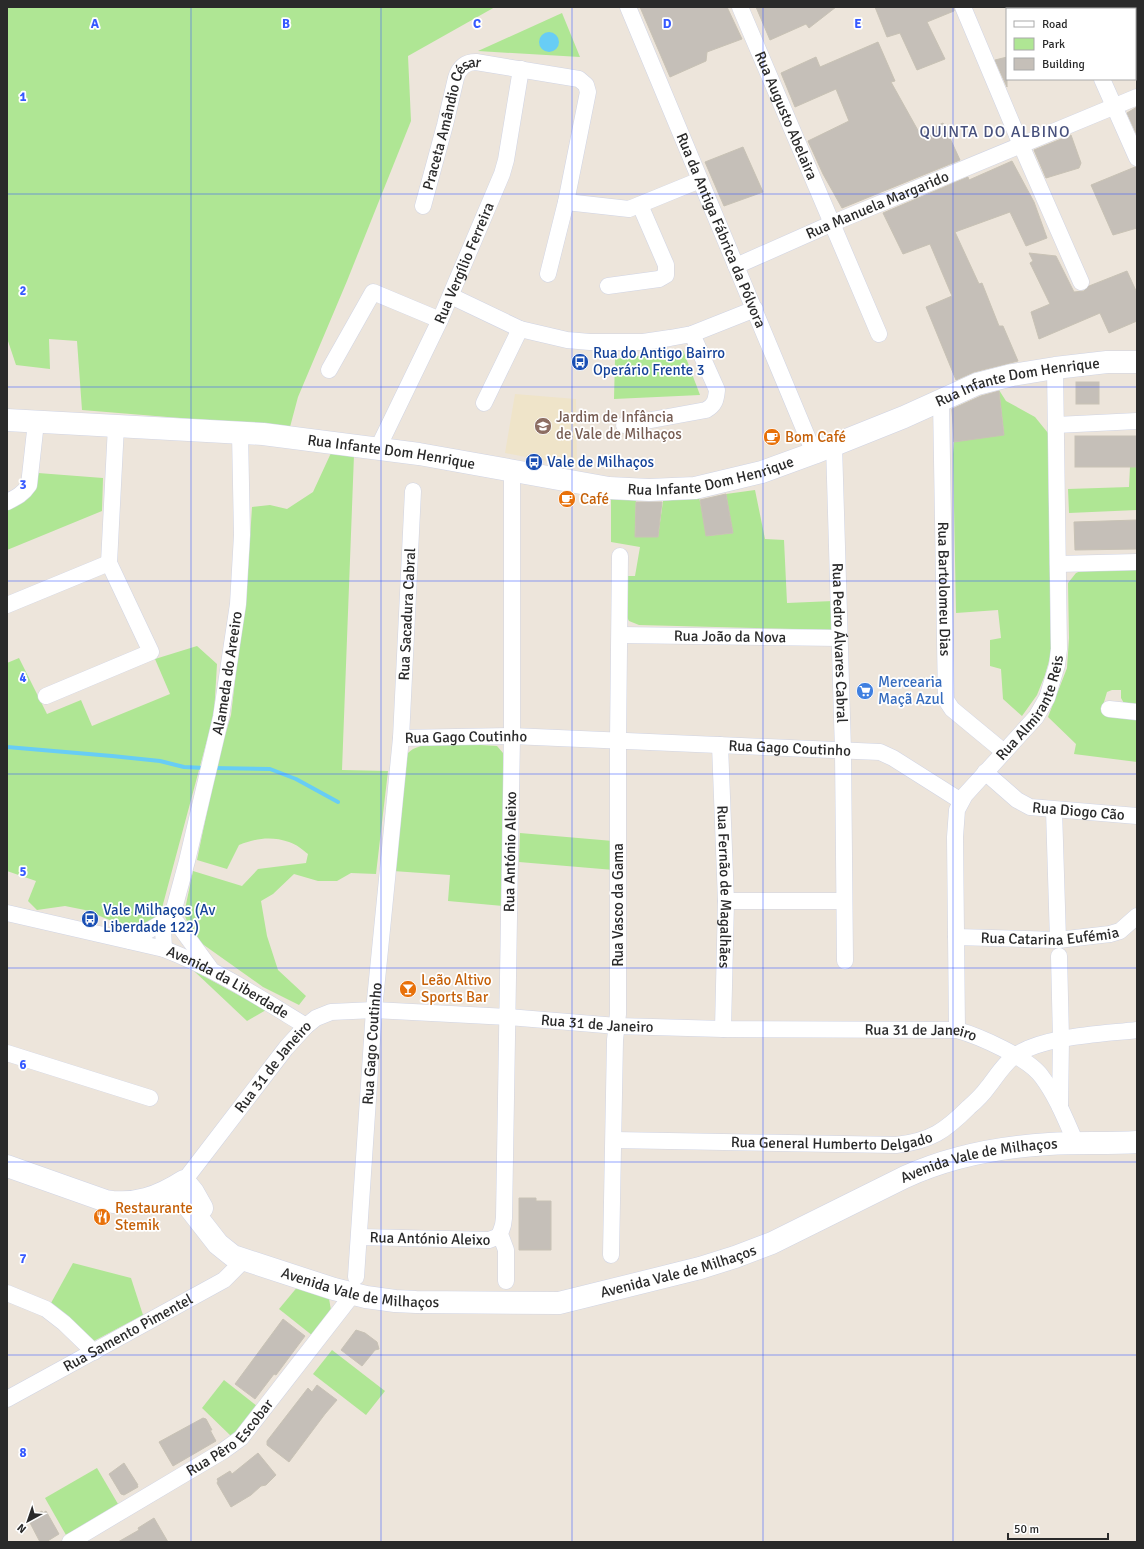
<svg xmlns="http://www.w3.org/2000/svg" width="1144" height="1549" viewBox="0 0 1144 1549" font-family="Signika,sans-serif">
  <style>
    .education { fill: #efe4c9 }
    .green { fill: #afe694 }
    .water { fill: #68cdf5 }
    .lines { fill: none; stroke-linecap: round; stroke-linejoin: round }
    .stream { stroke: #68cdf5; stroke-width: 4 }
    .building { fill: #c5bfb8; stroke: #c8c2b5 }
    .street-casing { stroke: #d0d4e4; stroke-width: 17 }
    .secondary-casing { stroke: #d0d4e4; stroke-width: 23 }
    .street { stroke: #fff; stroke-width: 16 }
    .secondary { stroke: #fff; stroke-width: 22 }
    .grid { fill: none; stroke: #3659ff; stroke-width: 1; stroke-opacity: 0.55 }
    .labels { text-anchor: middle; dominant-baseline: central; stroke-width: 3.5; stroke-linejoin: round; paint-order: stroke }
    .street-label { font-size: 15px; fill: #2a2a2a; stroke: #fff }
    .transit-label { font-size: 15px; fill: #164399; stroke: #fff; text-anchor: start }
    .education-label { font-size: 15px; fill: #785e54; stroke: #fff; text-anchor: start }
    .food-label { font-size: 15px; fill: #c56008; stroke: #fff; text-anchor: start }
    .shop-label { font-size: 15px; fill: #366cbe; stroke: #fff; text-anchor: start }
    .neighbourhood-label { font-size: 16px; letter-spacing: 1px; fill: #48517d; stroke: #fff }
    .grid-label { font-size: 13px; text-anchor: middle; font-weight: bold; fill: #3659ff; stroke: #fff; stroke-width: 3.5; stroke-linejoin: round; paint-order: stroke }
  </style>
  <rect width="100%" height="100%" fill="#ede5db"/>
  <polygon class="education" points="515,394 576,399 577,467 505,453"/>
  <g class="green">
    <polygon points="7,7 495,7 408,56 411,121 347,281 298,397 290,427 82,410 77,341 49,339 50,369 16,365 7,338"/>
    <polygon points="562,13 580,57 478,51"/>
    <polygon points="683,350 700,395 614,399 615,359"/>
    <polygon points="999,390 1006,401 1035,417 1048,433 1051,654 1045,675 1037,695 1022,716 1003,699 1001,669 990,666 990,640 1001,638 998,610 956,613 953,454 954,442 1004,434"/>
    <path d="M 331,453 L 354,455 L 342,770 L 388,771 L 376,874 L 351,873 L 337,881 L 318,881 L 294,874 L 273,894 L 261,901 L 267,936 L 278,970 L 306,996 L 299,1005 L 263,987 L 194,938 L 184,914 L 193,871 L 242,886 L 258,869 L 306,863 L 308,854 C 303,850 296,844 289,842 C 272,836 256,838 239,845 L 227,869 L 197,860 L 217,763 L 231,715 L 248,570 L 252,507 L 270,505 L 287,509 L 313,492 Z"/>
    <polygon points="1130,467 1137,467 1137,510 1069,513 1068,489 1129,487"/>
    <polygon points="38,473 103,478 102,511 7,550 7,507"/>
    <polygon points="755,490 765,539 784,540 787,603 833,601 833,630 639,625 629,621 626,615 627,576 635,576 640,547 611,542 611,499 636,499 635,537 658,537 663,501 699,497 707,536 733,533 726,494"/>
    <polygon points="1137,568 1137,706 1125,705 1121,698 1121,690 1112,690 1107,692 1101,712 1137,716 1137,762 1074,754 1076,744 1048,717 1067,668 1069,638 1068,583 1076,573 1083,570"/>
    <polygon points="197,646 217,664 214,714 162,908 157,918 137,927 112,921 85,910 65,906 37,910 28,901 36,881 7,871 7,663 19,658 47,714 81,700 92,726 170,694 155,659"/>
    <polygon points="431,742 497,746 503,753 503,906 448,901 450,875 393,871 404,756 413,749"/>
    <polygon points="520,833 613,841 614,870 519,862"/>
    <polygon points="194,971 266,1010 247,1021"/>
    <polygon points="73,1263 131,1278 143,1315 92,1342 51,1303"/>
    <polygon points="299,1285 329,1299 331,1310 313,1336 279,1309"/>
    <polygon points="332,1350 385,1391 366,1415 313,1374"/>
    <polygon points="224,1380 257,1406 232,1437 202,1408"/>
    <polygon points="97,1468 118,1504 66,1535 45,1498"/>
  </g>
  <circle class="water" cx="549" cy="42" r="10"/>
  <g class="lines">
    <g class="stream">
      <polyline points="7,747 112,756 160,761 184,767 205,768"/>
      <polyline points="212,768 270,769 296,779 338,802"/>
    </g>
  </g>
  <g class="building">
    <polygon points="640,7 727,7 742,39 707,52 706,61 670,77"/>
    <polygon points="756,7 836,7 809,28 806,24 770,40"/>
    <polygon points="875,7 954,7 954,11 927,22 945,59 917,70 900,33 887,37"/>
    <polygon points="878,42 895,81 891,82 920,134 943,123 960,160 842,208 823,174 808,141 849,121 836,89 795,107 781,73 816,57 820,67"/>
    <polygon points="1007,57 1007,87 995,60"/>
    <polygon points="1137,107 1137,135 1127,113"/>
    <polygon points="1071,135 1081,163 1079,168 1046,178 1034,150"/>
    <polygon points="743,147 763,192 724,206 705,162"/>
    <polygon points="1012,161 1034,202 1047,238 1026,246 1010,212 955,232 979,284 982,283 999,326 1003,326 1018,361 974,372 956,380 926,307 952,296 930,244 903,254 883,213 968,177 969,180"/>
    <polygon points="1135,167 1137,167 1137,228 1113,235 1091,185"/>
    <polygon points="1029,253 1056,256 1074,292 1084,291 1089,286 1127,271 1137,293 1137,321 1109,333 1100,313 1039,339 1031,312 1050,304 1030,263 1033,261"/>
    <rect x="1076" y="382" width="23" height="22"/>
    <polygon points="999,391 1004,435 954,442 952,409 981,396"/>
    <rect x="1075" y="436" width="62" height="31"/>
    <polygon points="726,494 733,533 706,536 700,500"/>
    <polygon points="636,502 662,502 658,537 635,537"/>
    <polygon points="1137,520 1137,549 1075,550 1074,522"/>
    <polygon points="519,1198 536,1198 536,1201 551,1201 551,1250 519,1250"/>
    <polygon points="283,1319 305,1336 276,1375 274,1374 255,1399 235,1384"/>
    <polygon points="356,1330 365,1333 377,1342 379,1349 375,1350 362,1366 341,1350"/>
    <polygon points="317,1385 337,1400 325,1414 289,1462 267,1445 267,1441 308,1388 312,1392"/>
    <polygon points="203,1418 206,1419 212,1430 210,1430 216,1441 173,1466 159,1442"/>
    <polygon points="258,1453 276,1475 266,1485 261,1486 251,1495 231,1507 217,1483 218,1481 217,1479 230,1471 232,1474"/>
    <polygon points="124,1463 138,1485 137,1485 138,1487 124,1495 121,1494 109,1474"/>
    <polygon points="42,1511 43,1513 46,1511 59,1534 46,1542 40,1542 28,1519"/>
    <polygon points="154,1518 168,1542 118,1542 139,1530 138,1528"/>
  </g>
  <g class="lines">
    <defs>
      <g id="street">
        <path id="s1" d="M 628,7 L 814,453"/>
        <path id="s2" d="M 740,7 L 879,334"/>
        <polyline points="963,7 1021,145 1081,282"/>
        <polyline points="1070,7 1071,9"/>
        <polyline points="1102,79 1137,158"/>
        <polyline points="566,202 629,209 700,180"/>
        <path id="s3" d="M 423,206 L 445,125 L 456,78 C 459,68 465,62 476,62 L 579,79 L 586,85 L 588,92 L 566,202 L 548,274"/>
        <path id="s4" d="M 736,266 L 833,223 L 1137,97"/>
        <polyline points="608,286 659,279 666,275 666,265 640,205"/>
        <polyline points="451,296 520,329 567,340 590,342 643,342 670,338 692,334 755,309"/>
        <polyline points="329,370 373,292 440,320"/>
        <path id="s5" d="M 941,400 L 946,700 L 952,709 L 1004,752"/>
        <polyline points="484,403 520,329"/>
        <path d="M 624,425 L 706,410 C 715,405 716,400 717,390 L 692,334"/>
        <polyline points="1056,425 1137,421"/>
        <path id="s6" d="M 834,445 L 843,751 L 845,961"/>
        <path id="s7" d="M 378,448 L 440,320 L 502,174 L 506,160 L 521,69"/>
        <path d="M 7,502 C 17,497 23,494 29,485 L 36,422"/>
        <polyline points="1058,564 1137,562"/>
        <polyline points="7,605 109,563"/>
        <path id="s8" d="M 620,635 L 840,638"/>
        <polyline points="46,696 151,652 109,563 116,426"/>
        <polyline points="1109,709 1137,712"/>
        <path id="s9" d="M 401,738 L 512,736 L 880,752 L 893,758 L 961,801"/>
        <path id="s10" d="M 720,745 L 726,901 L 723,1029"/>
        <path id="s11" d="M 985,772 L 1017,800 L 1030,807 L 1137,816"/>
        <polyline points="1054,810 1058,940"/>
        <polyline points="726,901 844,901"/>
        <path id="s12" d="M 7,913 L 164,949 C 214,968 260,998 306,1026"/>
        <polyline points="177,923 210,968"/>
        <path id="s13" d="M 956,937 L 1058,940 L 1110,934 L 1120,931 L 1137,916"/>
        <polyline points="130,941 167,920"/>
        <path id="s14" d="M 164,949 L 163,929 L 174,909 L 187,861 L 221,717 L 226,684 L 238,604 L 242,535 L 240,433"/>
        <polyline points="1059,956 1061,1039 1060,1107"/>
        <path id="s15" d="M 957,1030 L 955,837 L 957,810 L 965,795 L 1036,717 L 1047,698 L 1057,665 L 1059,649 L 1055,368"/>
        <polyline points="7,1053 150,1098"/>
        <path id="s16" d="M 614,1140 L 896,1145 C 931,1141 945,1131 969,1107 C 976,1101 983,1094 988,1087 C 996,1077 1005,1062 1016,1055 C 1044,1036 1103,1034 1137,1030"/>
        <path id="s17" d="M 184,1181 L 286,1048 L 306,1026 L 316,1018 L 331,1012 L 374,1010 L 508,1017 L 617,1026 L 723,1029 L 957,1030 C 979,1036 1029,1058 1042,1077 C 1057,1097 1066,1121 1076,1143"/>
        <path id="s18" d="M 359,1237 L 489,1240 L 497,1237 L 500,1234"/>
        <polyline points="611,1255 615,1040 618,1014 618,740 620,556"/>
        <path id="s19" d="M 356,1277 L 374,1010 L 401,738 L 413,491"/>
        <path id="s20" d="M 506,1281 L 506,1250 L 500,1234 L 503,1225 L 504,1218 L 512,736 L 512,470"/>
        <polyline points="7,1293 46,1309 64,1323 94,1352"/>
        <path id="s21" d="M 7,1399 L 224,1280 L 244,1260"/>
        <path id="s22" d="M 70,1542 L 223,1451 L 241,1438 L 353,1294"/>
      </g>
      <g id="secondary">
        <path id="s23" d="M 7,420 L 263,434 L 419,454 L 609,488 L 649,490 L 695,488 L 762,472 L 814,453 L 904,417 L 977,384 L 1012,375 L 1055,368 L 1107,362 L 1137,362"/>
        <path d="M 7,1166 L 106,1201 C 135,1206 159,1197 184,1181 L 193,1192 L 202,1208"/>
        <path id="s24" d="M 169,1191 L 186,1203 L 218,1244 L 233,1256 L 334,1289 L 366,1297 L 395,1301 L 416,1302 L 559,1303 L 700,1268 L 735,1257 L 772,1243 L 905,1177 C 951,1156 999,1147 1049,1144 C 1078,1142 1108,1144 1137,1142"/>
      </g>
    </defs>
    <use href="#street" class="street-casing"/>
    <use href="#secondary" class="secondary-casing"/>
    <use href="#street" class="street"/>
    <use href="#secondary" class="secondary"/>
  </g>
  <path class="grid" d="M 191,7 L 191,1542M 381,7 L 381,1542M 572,7 L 572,1542M 763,7 L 763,1542M 953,7 L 953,1542M 7,194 L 1137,194M 7,387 L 1137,387M 7,581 L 1137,581M 7,774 L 1137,774M 7,968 L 1137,968M 7,1162 L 1137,1162M 7,1355 L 1137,1355"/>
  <defs>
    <symbol id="bus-disc" viewBox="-11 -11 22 22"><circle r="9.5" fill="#1a4fb4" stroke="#fff"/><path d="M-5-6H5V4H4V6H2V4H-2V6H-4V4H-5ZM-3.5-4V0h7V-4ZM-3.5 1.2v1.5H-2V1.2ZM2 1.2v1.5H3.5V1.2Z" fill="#fff"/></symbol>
    <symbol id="school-disc" viewBox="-11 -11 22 22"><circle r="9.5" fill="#8d6e63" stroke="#fff"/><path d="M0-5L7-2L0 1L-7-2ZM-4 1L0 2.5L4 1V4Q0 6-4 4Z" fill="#fff"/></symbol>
    <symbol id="cafe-disc" viewBox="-11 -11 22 22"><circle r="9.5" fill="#e8710a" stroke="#fff"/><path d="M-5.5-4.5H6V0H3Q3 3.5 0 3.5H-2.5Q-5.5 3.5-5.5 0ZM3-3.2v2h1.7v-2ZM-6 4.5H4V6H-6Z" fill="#fff"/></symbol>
    <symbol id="supermarket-disc" viewBox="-11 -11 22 22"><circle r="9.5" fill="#3f7fe0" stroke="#fff"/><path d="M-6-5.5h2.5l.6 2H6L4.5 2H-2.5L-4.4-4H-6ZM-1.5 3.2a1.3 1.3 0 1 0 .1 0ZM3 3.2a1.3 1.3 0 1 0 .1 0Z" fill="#fff"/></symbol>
    <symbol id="bar-disc" viewBox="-11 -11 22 22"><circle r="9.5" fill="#e8710a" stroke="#fff"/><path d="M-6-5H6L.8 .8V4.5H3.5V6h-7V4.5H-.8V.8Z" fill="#fff"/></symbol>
    <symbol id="restaurant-disc" viewBox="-11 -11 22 22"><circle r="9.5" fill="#e8710a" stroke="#fff"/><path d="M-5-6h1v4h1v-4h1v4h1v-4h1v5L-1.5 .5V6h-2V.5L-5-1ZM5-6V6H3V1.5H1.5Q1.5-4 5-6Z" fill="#fff"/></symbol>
  </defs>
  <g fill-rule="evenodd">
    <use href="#bus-disc" x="570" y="352" width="20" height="20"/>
    <use href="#school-disc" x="533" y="416" width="20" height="20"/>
    <use href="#cafe-disc" x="762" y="427" width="20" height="20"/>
    <use href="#bus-disc" x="524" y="452" width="20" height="20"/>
    <use href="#cafe-disc" x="557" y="489" width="20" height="20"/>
    <use href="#supermarket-disc" x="855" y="681" width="20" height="20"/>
    <use href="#bus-disc" x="80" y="909" width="20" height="20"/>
    <use href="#bar-disc" x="398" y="979" width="20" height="20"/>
    <use href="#restaurant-disc" x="92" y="1207" width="20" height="20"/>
  </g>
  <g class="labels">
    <g class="street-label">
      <text stroke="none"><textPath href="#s2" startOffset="118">Rua Augusto Abelaira</textPath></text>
      <text stroke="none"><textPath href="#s3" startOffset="91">Praceta Amândio César</textPath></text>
      <text stroke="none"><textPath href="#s4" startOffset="154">Rua Manuela Margarido</textPath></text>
      <text stroke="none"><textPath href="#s1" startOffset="242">Rua da Antiga Fábrica da Pólvora</textPath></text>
      <text stroke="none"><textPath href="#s7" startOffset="204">Rua Vergílio Ferreira</textPath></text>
      <text stroke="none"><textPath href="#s23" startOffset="1034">Rua Infante Dom Henrique</textPath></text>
      <text stroke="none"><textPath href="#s23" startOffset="386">Rua Infante Dom Henrique</textPath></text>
      <text stroke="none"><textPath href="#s23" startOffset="710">Rua Infante Dom Henrique</textPath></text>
      <text stroke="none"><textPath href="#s5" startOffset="189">Rua Bartolomeu Dias</textPath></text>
      <text stroke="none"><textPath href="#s19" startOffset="665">Rua Sacadura Cabral</textPath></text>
      <text stroke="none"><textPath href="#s8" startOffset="110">Rua João da Nova</textPath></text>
      <text stroke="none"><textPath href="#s6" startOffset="198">Rua Pedro Álvares Cabral</textPath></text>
      <text stroke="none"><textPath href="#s14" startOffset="285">Alameda do Areeiro</textPath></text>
      <text stroke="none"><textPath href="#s15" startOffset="348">Rua Almirante Reis</textPath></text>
      <text stroke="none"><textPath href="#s9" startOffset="65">Rua Gago Coutinho</textPath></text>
      <text stroke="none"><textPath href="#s9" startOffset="389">Rua Gago Coutinho</textPath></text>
      <text stroke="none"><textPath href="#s11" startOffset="106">Rua Diogo Cão</textPath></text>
      <text stroke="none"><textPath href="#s20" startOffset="431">Rua António Aleixo</textPath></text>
      <text stroke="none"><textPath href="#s10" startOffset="142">Rua Fernão de Magalhães</textPath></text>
      <text transform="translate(618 905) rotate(-90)">Rua Vasco da Gama</text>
      <text stroke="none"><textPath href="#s13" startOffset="94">Rua Catarina Eufémia</textPath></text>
      <text stroke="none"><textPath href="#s12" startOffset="233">Avenida da Liberdade</textPath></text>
      <text stroke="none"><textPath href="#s17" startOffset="493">Rua 31 de Janeiro</textPath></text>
      <text stroke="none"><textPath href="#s17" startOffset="817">Rua 31 de Janeiro</textPath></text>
      <text stroke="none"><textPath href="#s19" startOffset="234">Rua Gago Coutinho</textPath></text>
      <text stroke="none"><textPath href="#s17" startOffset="145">Rua 31 de Janeiro</textPath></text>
      <text stroke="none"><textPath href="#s16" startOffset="218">Rua General Humberto Delgado</textPath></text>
      <text stroke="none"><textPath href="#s24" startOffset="871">Avenida Vale de Milhaços</textPath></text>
      <text stroke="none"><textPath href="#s18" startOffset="71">Rua António Aleixo</textPath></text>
      <text stroke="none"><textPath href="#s24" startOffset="548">Avenida Vale de Milhaços</textPath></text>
      <text stroke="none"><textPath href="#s24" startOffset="224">Avenida Vale de Milhaços</textPath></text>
      <text stroke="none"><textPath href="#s21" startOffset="138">Rua Samento Pimentel</textPath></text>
      <text stroke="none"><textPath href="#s22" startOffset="192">Rua Pêro Escobar</textPath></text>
    </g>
    <g class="transit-label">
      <text x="593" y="353">Rua do Antigo Bairro<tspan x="593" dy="17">Operário Frente 3</tspan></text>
      <text x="547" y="462">Vale de Milhaços</text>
      <text x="103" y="910">Vale Milhaços (Av<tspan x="103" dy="17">Liberdade 122)</tspan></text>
    </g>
    <g class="education-label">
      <text x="556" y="417">Jardim de Infância<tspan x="556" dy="17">de Vale de Milhaços</tspan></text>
    </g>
    <g class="food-label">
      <text x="785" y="437">Bom Café</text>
      <text x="580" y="499">Café</text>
      <text x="421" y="980">Leão Altivo<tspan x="421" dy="17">Sports Bar</tspan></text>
      <text x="115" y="1208">Restaurante<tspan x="115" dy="17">Stemik</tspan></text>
    </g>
    <g class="shop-label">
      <text x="878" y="682">Mercearia<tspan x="878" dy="17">Maçã Azul</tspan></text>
    </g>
    <g class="neighbourhood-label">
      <text x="995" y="132">QUINTA DO ALBINO</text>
    </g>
  </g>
  <g class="grid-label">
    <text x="95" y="28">A</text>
    <text x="286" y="28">B</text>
    <text x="477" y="28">C</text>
    <text x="667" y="28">D</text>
    <text x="858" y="28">E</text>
    <text x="23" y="101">1</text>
    <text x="23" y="295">2</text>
    <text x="23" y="489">3</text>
    <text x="23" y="682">4</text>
    <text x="23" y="876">5</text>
    <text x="23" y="1069">6</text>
    <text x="23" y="1263">7</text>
    <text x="23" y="1457">8</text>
  </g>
  <rect width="1144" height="1549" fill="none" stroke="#2a2a2a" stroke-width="16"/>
  <rect x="1006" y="8" width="130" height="72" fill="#ffffff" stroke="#aaaaaa"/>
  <rect x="1014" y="21" width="20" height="6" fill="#ffffff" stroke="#aaaaaa"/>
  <text x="1042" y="28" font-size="12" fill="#2a2a2a">Road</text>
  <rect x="1014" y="38" width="20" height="12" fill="#afe694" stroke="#aaaaaa"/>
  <text x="1042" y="48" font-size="12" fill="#2a2a2a">Park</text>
  <rect x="1014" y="58" width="20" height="12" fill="#c5bfb8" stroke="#aaaaaa"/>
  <text x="1042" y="68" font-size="12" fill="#2a2a2a">Building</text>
  <g transform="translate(28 1521) rotate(220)" stroke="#ffffff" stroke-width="3" paint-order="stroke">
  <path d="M0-3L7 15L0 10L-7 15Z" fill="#2a2a2a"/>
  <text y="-6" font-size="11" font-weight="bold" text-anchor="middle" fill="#2a2a2a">N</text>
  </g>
  <path d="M1008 1533v6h100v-6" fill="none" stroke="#2a2a2a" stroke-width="2"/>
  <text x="1014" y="1533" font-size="12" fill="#2a2a2a" stroke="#ffffff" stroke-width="3" paint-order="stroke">50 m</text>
</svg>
